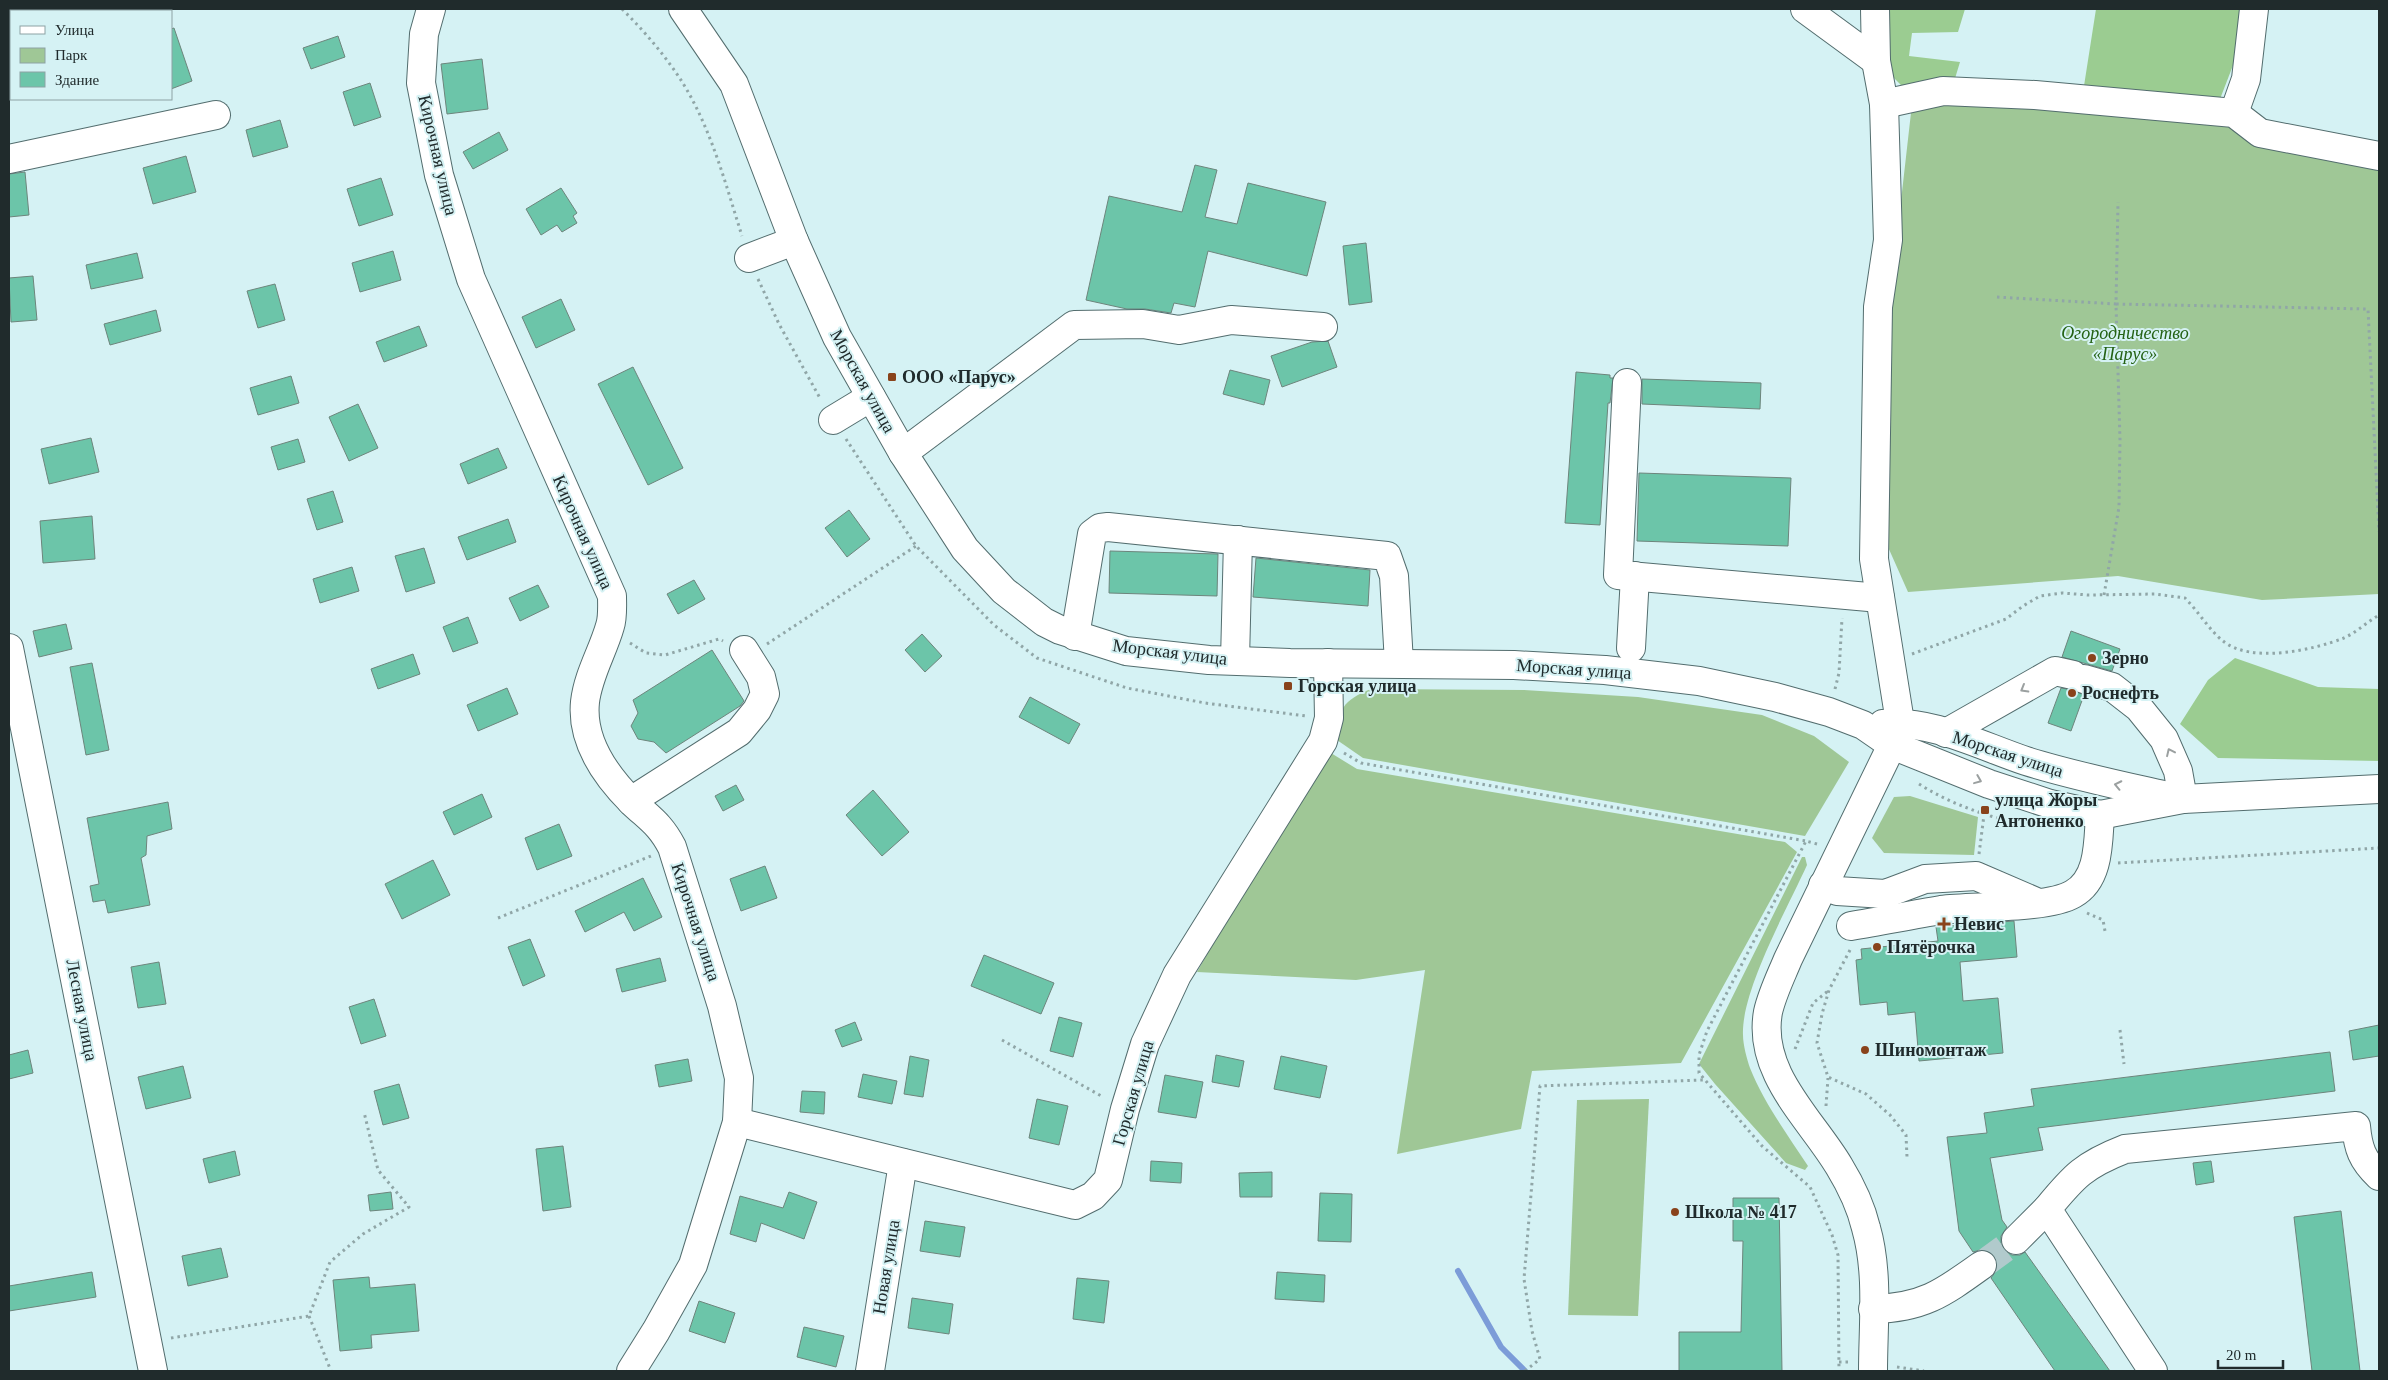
<svg xmlns="http://www.w3.org/2000/svg" width="2388" height="1380" viewBox="0 0 2388 1380" font-family="Georgia,serif">
  <style>
    .green { fill: #9fc796 }
    .forest { fill: #9bcc91 }
    .lines { fill: none; stroke-linecap: round; stroke-linejoin: round }
    .stream { stroke: #7c9cd8; stroke-width: 6 }
    .building { fill: #6cc5a9; stroke: #6d857c }
    .minor-tunnel { stroke: #b1cacc; stroke-width: 28; stroke-dasharray: 28 14; stroke-linecap: butt }
    .minor-casing { stroke: #536d6e; stroke-width: 30 }
    .major-casing { stroke: #536d6e; stroke-width: 30 }
    .path { stroke: #90a6a7; stroke-width: 3; stroke-dasharray: 2.5 4; stroke-linecap: butt }
    .minor { stroke: #fff; stroke-width: 28 }
    .major { stroke: #fff; stroke-width: 28 }
    .oneway { stroke: #9ba0a0 }
    .poi-dot { fill: #89431b; stroke: #d5f2f4; stroke-width: 2 }
    .labels { text-anchor: middle; dominant-baseline: central; stroke-width: 4; stroke-linejoin: round; paint-order: stroke }
    .street-label { font-size: 18px; fill: #202b2c; stroke: #d5f2f4 }
    .park-label { font-size: 18px; font-style: italic; fill: #246214; stroke: #d5f2f4 }
    .poi-label { font-size: 18px; font-weight: bold; fill: #202b2c; stroke: #d5f2f4; text-anchor: start }
  </style>
  <rect width="100%" height="100%" fill="#d5f2f4"/>
  <g class="green">
    <polygon points="1942,97 2229,120 2379,168 2379,594 2262,600 2118,576 1908,592 1888,547 1889,360 1897,236 1912,104"/>
    <path d="M 1371,689 L 1524,690 L 1638,697 L 1762,715 L 1814,736 L 1849,762 L 1805,836 L 1363,758 L 1337,740 C 1337,710 1343,700 1371,689 Z"/>
    <polygon points="1326,750 1357,769 1785,842 1797,852 1681,1063 1532,1071 1521,1129 1397,1154 1425,970 1356,980 1197,972 1280,826"/>
    <polygon points="1910,796 1978,817 1974,855 1884,853 1872,838 1894,797"/>
    <path d="M 1802,857 L 1805,857 L 1807,865 C 1788,907 1741,991 1743,1035 C 1743,1045 1747,1059 1750,1068 C 1764,1103 1787,1134 1808,1166 L 1805,1170 L 1786,1163 L 1715,1084 L 1699,1064 Z"/>
    <polygon points="1649,1099 1638,1316 1568,1315 1577,1100"/>
  </g>
  <g class="forest">
    <polygon points="1888,9 1965,9 1958,32 1912,33 1909,56 1960,62 1953,85 1903,87 1891,75"/>
    <polygon points="2096,9 2240,9 2237,55 2220,99 2084,86"/>
    <polygon points="2235,658 2318,687 2379,689 2379,761 2218,758 2180,724 2208,680"/>
  </g>
  <g class="lines">
    <polyline class="stream" points="1458,1271 1501,1347 1525,1371"/>
  </g>
  <g class="building">
    <polygon points="174,28 192,81 171,89 171,29"/>
    <polygon points="338,36 345,57 311,69 303,48"/>
    <polygon points="482,59 488,109 447,114 441,64"/>
    <polygon points="370,83 381,117 354,126 343,92"/>
    <polygon points="280,120 288,147 253,157 246,130"/>
    <polygon points="499,132 508,150 473,169 463,152"/>
    <polygon points="186,156 196,192 153,204 143,168"/>
    <polygon points="1195,165 1217,170 1205,217 1237,224 1248,183 1326,202 1307,276 1208,251 1195,307 1174,303 1171,313 1145,309 1127,309 1086,300 1109,196 1182,212"/>
    <polygon points="25,172 29,215 9,217 9,174"/>
    <polygon points="381,178 393,215 359,226 347,189"/>
    <polygon points="561,188 577,213 573,216 577,223 562,232 557,225 541,235 526,209"/>
    <polygon points="1366,243 1372,302 1349,305 1343,246"/>
    <polygon points="393,251 401,280 360,292 352,263"/>
    <polygon points="137,253 143,278 91,289 86,265"/>
    <polygon points="33,276 37,320 11,322 9,278"/>
    <polygon points="275,284 285,320 258,328 247,291"/>
    <polygon points="561,299 575,330 536,348 522,317"/>
    <polygon points="156,310 161,331 110,345 104,324"/>
    <polygon points="419,326 427,346 384,362 376,342"/>
    <polygon points="1328,341 1337,367 1282,387 1271,356 1312,342"/>
    <polygon points="633,367 683,468 648,485 598,384"/>
    <polygon points="1230,370 1270,380 1264,405 1223,394"/>
    <polygon points="1576,372 1610,375 1610,378 1613,378 1610,403 1608,403 1600,525 1565,523"/>
    <polygon points="291,376 299,403 258,415 250,388"/>
    <polygon points="1642,379 1761,383 1760,409 1642,404"/>
    <polygon points="358,404 378,448 349,461 329,417"/>
    <polygon points="91,438 99,472 49,484 41,449"/>
    <polygon points="298,439 305,462 278,470 271,447"/>
    <polygon points="498,448 507,468 468,484 460,464"/>
    <polygon points="1639,473 1791,478 1788,546 1637,541"/>
    <polygon points="333,491 343,522 317,530 307,499"/>
    <polygon points="849,510 870,539 847,557 825,528"/>
    <polygon points="92,516 95,559 43,563 40,521"/>
    <polygon points="508,519 516,542 467,560 458,537"/>
    <polygon points="424,548 435,583 406,592 395,556"/>
    <polygon points="1110,551 1218,554 1217,596 1109,593"/>
    <polygon points="1256,558 1370,570 1368,606 1253,597"/>
    <polygon points="352,567 359,591 320,603 313,579"/>
    <polygon points="694,580 705,599 678,614 667,594"/>
    <polygon points="538,585 549,607 520,621 509,598"/>
    <polygon points="468,617 478,643 453,652 443,627"/>
    <polygon points="66,624 72,649 39,657 33,631"/>
    <polygon points="2071,631 2120,649 2112,671 2062,657"/>
    <polygon points="922,634 942,656 925,672 905,650"/>
    <polygon points="712,650 744,701 740,706 666,753 654,742 638,739 631,726 638,713 633,700"/>
    <polygon points="413,654 420,674 378,689 371,669"/>
    <polygon points="92,663 109,750 86,755 70,667"/>
    <polygon points="507,688 518,714 478,731 467,705"/>
    <polygon points="2061,688 2073,690 2084,695 2071,731 2048,723"/>
    <polygon points="1030,697 1080,724 1069,744 1019,717"/>
    <polygon points="736,785 744,800 723,811 715,796"/>
    <polygon points="873,790 909,832 882,856 846,815"/>
    <polygon points="482,794 492,817 454,835 443,812"/>
    <polygon points="168,802 172,829 147,836 146,855 141,858 150,905 108,913 105,900 93,902 90,886 99,884 87,818"/>
    <polygon points="559,824 572,856 537,870 525,838"/>
    <polygon points="433,860 450,895 402,919 385,884"/>
    <polygon points="765,866 777,898 741,911 730,879"/>
    <polygon points="643,878 662,917 634,931 624,912 585,932 575,911"/>
    <polygon points="2014,921 2017,957 1960,962 1963,1001 1998,998 2003,1053 1919,1061 1915,1012 1888,1015 1887,1002 1860,1005 1856,960 1862,959 1861,949 1938,941 1936,927"/>
    <polygon points="530,939 545,976 523,986 508,947"/>
    <polygon points="984,955 1054,983 1041,1014 971,986"/>
    <polygon points="660,958 666,981 622,992 616,969"/>
    <polygon points="159,962 166,1004 138,1008 131,967"/>
    <polygon points="374,999 386,1036 361,1044 349,1007"/>
    <polygon points="1059,1017 1082,1023 1073,1057 1050,1051"/>
    <polygon points="855,1022 862,1040 842,1047 835,1030"/>
    <polygon points="2379,1025 2379,1056 2353,1060 2349,1031"/>
    <polygon points="28,1050 33,1073 9,1079 9,1055"/>
    <polygon points="2330,1052 2335,1091 2038,1128 2043,1150 1990,1158 2002,1220 2007,1227 2001,1236 2001,1244 2005,1251 2012,1255 2020,1255 2025,1252 2110,1371 2055,1371 1991,1278 1996,1271 1998,1264 1995,1256 1988,1251 1980,1250 1973,1252 1959,1231 1947,1137 1987,1133 1984,1113 2034,1106 2031,1089"/>
    <polygon points="1216,1055 1244,1061 1239,1087 1212,1082"/>
    <polygon points="910,1056 929,1060 923,1097 904,1094"/>
    <polygon points="1281,1056 1327,1066 1320,1098 1274,1089"/>
    <polygon points="688,1059 692,1081 659,1087 655,1065"/>
    <polygon points="183,1066 191,1098 146,1109 138,1077"/>
    <polygon points="863,1074 897,1081 892,1104 858,1097"/>
    <polygon points="1165,1075 1203,1082 1196,1118 1158,1112"/>
    <polygon points="399,1084 409,1118 383,1125 374,1091"/>
    <polygon points="802,1091 825,1092 824,1114 800,1112"/>
    <polygon points="1037,1099 1068,1106 1059,1145 1029,1138"/>
    <polygon points="563,1146 571,1207 543,1211 536,1149"/>
    <polygon points="235,1151 240,1175 209,1183 203,1159"/>
    <polygon points="1151,1161 1182,1163 1181,1183 1150,1181"/>
    <polygon points="2211,1161 2214,1182 2196,1185 2193,1163"/>
    <polygon points="1272,1172 1272,1197 1240,1197 1239,1173"/>
    <polygon points="391,1192 393,1209 370,1211 368,1195"/>
    <polygon points="789,1192 817,1202 804,1239 761,1223 756,1242 730,1234 740,1196 783,1208"/>
    <polygon points="1320,1193 1352,1194 1351,1242 1318,1241"/>
    <polygon points="1733,1198 1779,1198 1782,1371 1679,1371 1679,1332 1741,1332 1743,1241 1733,1241"/>
    <polygon points="2341,1211 2360,1371 2312,1371 2294,1217"/>
    <polygon points="925,1221 965,1227 960,1257 920,1251"/>
    <polygon points="221,1248 228,1277 188,1286 182,1256"/>
    <polygon points="92,1272 96,1297 9,1311 9,1286"/>
    <polygon points="1277,1272 1325,1275 1324,1302 1275,1299"/>
    <polygon points="369,1277 370,1288 415,1284 419,1331 371,1335 372,1348 340,1351 333,1280"/>
    <polygon points="1077,1278 1109,1281 1104,1323 1073,1319"/>
    <polygon points="912,1298 953,1304 949,1334 908,1328"/>
    <polygon points="699,1301 735,1313 725,1343 689,1331"/>
    <polygon points="804,1327 844,1336 836,1367 797,1357"/>
  </g>
  <g class="lines">
    <polyline class="minor-tunnel" points="1982,1265 2016,1240"/>
    <defs>
      <g id="minor">
        <path d="M 431,9 L 424,34 L 421,83 L 439,175 L 471,279 L 612,596 C 612,605 613,617 610,626 C 603,651 588,675 585,702 C 581,741 606,776 632,802 C 650,819 660,824 672,847 L 722,1006 L 739,1078 L 737,1122 L 693,1265 L 656,1331 L 631,1371"/>
        <polyline points="1805,9 1876,61"/>
        <polyline points="1875,9 1876,61 1884,104 1888,240 1878,307 1874,559 1900,722"/>
        <polyline points="1884,104 1943,91 2035,95 2234,113 2260,133 2379,156"/>
        <polyline points="2234,113 2246,79 2254,9"/>
        <polyline points="9,159 216,115"/>
        <polyline points="749,258 794,241"/>
        <polyline points="1627,383 1618,575 1880,598"/>
        <polyline points="833,420 871,397"/>
        <polyline points="903,453 1074,325 1143,324 1179,330 1231,320 1323,327"/>
        <polyline points="1075,636 1092,534 1100,528 1108,527 1387,556 1394,576 1399,663"/>
        <polyline points="9,648 153,1371"/>
        <polyline points="1631,648 1635,576"/>
        <polyline points="1235,660 1238,540"/>
        <polyline points="2084,679 2112,687 2139,708 2164,739 2178,771 2183,799"/>
        <polyline points="1946,733 2055,671 2073,675"/>
        <polyline points="631,801 739,732 757,710 765,694 761,677 744,650"/>
        <polyline points="1823,885 1837,891 1885,894 1925,879 1976,876 2034,901"/>
        <path d="M 1851,926 C 1881,921 1911,915 1941,910 C 1974,906 2047,909 2073,894 C 2100,879 2098,841 2100,815"/>
        <polyline points="737,1122 1075,1205 1093,1196 1108,1180 1125,1109 1145,1044 1177,975 1323,741 1329,718 1328,663"/>
        <polyline points="2016,1240 2047,1209"/>
        <path d="M 1873,1309 C 1923,1308 1943,1293 1982,1265"/>
        <polyline points="870,1371 903,1163"/>
        <path d="M 2153,1371 L 2047,1209 C 2074,1176 2084,1165 2125,1149 L 2356,1126 C 2358,1148 2362,1160 2379,1176"/>
      </g>
      <g id="major">
        <polyline points="683,9 734,84 794,241 837,337 903,453 965,549 1004,591 1044,622 1060,630 1126,651 1209,660 1290,663 1514,665 1605,670 1699,681 1775,697 1829,712 1863,725 1892,745 1989,784 2050,804 2100,815 2183,799 2379,789"/>
        <path d="M 1883,724 C 1930,719 1981,746 2026,761 C 2074,776 2123,786 2172,797"/>
        <path d="M 1873,1371 C 1873,1325 1879,1273 1866,1228 C 1861,1207 1850,1184 1839,1166 C 1811,1119 1757,1073 1768,1012 C 1772,994 1781,976 1788,959 L 1892,745 L 1900,722"/>
      </g>
    </defs>
    <use href="#minor" class="minor-casing"/>
    <use href="#major" class="major-casing"/>
    <g class="path">
      <path d="M 622,9 C 640,27 657,46 672,67 C 708,116 724,179 742,236"/>
      <polyline points="758,279 779,324 821,400"/>
      <polyline points="1997,297 2116,304 2118,202"/>
      <polyline points="846,439 916,546 994,625 1037,658 1127,688 1205,703 1306,716"/>
      <polyline points="2104,595 2119,507 2120,440 2116,304 2368,309 2379,532"/>
      <polyline points="630,643 646,653 665,655 719,639 723,641"/>
      <polyline points="767,644 916,546"/>
      <path d="M 1912,654 L 2006,619 L 2023,606 L 2040,596 L 2062,593 L 2088,595 L 2155,594 L 2185,598 C 2198,611 2210,631 2223,641 C 2251,664 2313,650 2344,638 C 2357,632 2367,622 2379,615"/>
      <polyline points="1835,689 1839,673 1842,618"/>
      <polyline points="1344,753 1361,763 1806,841"/>
      <path d="M 1919,784 C 1949,803 1981,814 2015,823"/>
      <polyline points="1817,844 1806,841 1707,1031 1699,1055 1699,1073 1762,1146 1810,1187 1832,1235 1838,1255 1839,1371"/>
      <polyline points="1979,854 1984,815"/>
      <polyline points="2118,863 2379,848"/>
      <polyline points="2087,913 2103,920 2105,931"/>
      <polyline points="498,918 651,856"/>
      <polyline points="1850,950 1829,990 1822,1014 1817,1043 1828,1077 1866,1094 1890,1115 1906,1135 1907,1157"/>
      <polyline points="2120,1030 2124,1064"/>
      <polyline points="1002,1040 1103,1097"/>
      <polyline points="1795,1049 1813,1003 1828,991"/>
      <polyline points="1826,1106 1828,1078"/>
      <polyline points="309,1316 331,1371"/>
      <polyline points="171,1338 309,1316 330,1262 363,1234 409,1207 378,1170 364,1112"/>
      <polyline points="1839,1362 1851,1362"/>
      <polyline points="1897,1367 1924,1371"/>
      <polyline points="1525,1371 1540,1359 1532,1331 1524,1279 1540,1086 1703,1080"/>
    </g>
    <use href="#minor" class="minor"/>
    <use href="#major" class="major"/>
  </g>
  <defs><path id="oneway-chevron" d="M-2-3.5L2.5 0L-2 3.5" fill="none" stroke-width="1.6" stroke-linecap="round" stroke-linejoin="round" transform="scale(1.25)"/></defs>
  <g class="oneway">
    <use href="#oneway-chevron" transform="translate(2024 689) rotate(150)"/>
    <use href="#oneway-chevron" transform="translate(2170 752) rotate(-115)"/>
    <use href="#oneway-chevron" transform="translate(1978 780) rotate(22)"/>
    <use href="#oneway-chevron" transform="translate(2118 785) rotate(-168)"/>
  </g>
  <g class="poi-dot">
    <rect x="887" y="372" width="10" height="10" rx="2.5"/>
    <circle cx="2092" cy="658" r="5"/>
    <rect x="1283" y="681" width="10" height="10" rx="2.5"/>
    <circle cx="2072" cy="693" r="5"/>
    <rect x="1980" y="805" width="10" height="10" rx="2.5"/>
    <path d="M1941.5 916.5h5v5h5v5h-5v5h-5v-5h-5v-5h5z"/>
    <circle cx="1877" cy="947" r="5"/>
    <circle cx="1865" cy="1050" r="5"/>
    <circle cx="1675" cy="1212" r="5"/>
  </g>
  <g class="labels">
    <g class="street-label">
      <text transform="translate(438 155) rotate(77)">Кирочная улица</text>
      <text transform="translate(863 381) rotate(61)">Морская улица</text>
      <text transform="translate(583 532) rotate(66)">Кирочная улица</text>
      <text transform="translate(1170 652) rotate(7)">Морская улица</text>
      <text transform="translate(1574 669) rotate(4)">Морская улица</text>
      <text transform="translate(2008 754) rotate(18)">Морская улица</text>
      <text transform="translate(696 922) rotate(72)">Кирочная улица</text>
      <text transform="translate(82 1010) rotate(79)">Лесная улица</text>
      <text transform="translate(1133 1093) rotate(-74)">Горская улица</text>
      <text transform="translate(886 1267) rotate(-81)">Новая улица</text>
    </g>
    <g class="park-label">
      <text x="2125" y="333">Огородничество<tspan x="2125" dy="21">«Парус»</tspan></text>
    </g>
    <g class="poi-label">
      <text x="902" y="377">ООО «Парус»</text>
      <text x="2102" y="658">Зерно</text>
      <text x="1298" y="686">Горская улица</text>
      <text x="2082" y="693">Роснефть</text>
      <text x="1995" y="800">улица Жоры<tspan x="1995" dy="21">Антоненко</tspan></text>
      <text x="1954" y="924">Невис</text>
      <text x="1887" y="947">Пятёрочка</text>
      <text x="1875" y="1050">Шиномонтаж</text>
      <text x="1685" y="1212">Школа № 417</text>
    </g>
  </g>
  <rect width="2388" height="1380" fill="none" stroke="#202b2c" stroke-width="20"/>
  <rect x="10" y="10" width="162" height="90" fill="#d5f2f4" stroke="#8da2a4"/>
  <rect x="20" y="26" width="25" height="8" fill="#ffffff" stroke="#8da2a4"/>
  <text x="55" y="35" font-size="15" fill="#202b2c">Улица</text>
  <rect x="20" y="48" width="25" height="15" fill="#9fc796" stroke="#8da2a4"/>
  <text x="55" y="60" font-size="15" fill="#202b2c">Парк</text>
  <rect x="20" y="72" width="25" height="15" fill="#6cc5a9" stroke="#8da2a4"/>
  <text x="55" y="85" font-size="15" fill="#202b2c">Здание</text>
  <path d="M2218 1360v8h65v-8" fill="none" stroke="#202b2c" stroke-width="2.5"/>
  <text x="2226" y="1360" font-size="15" fill="#202b2c" stroke="#d5f2f4" stroke-width="4" paint-order="stroke">20 m</text>
</svg>
